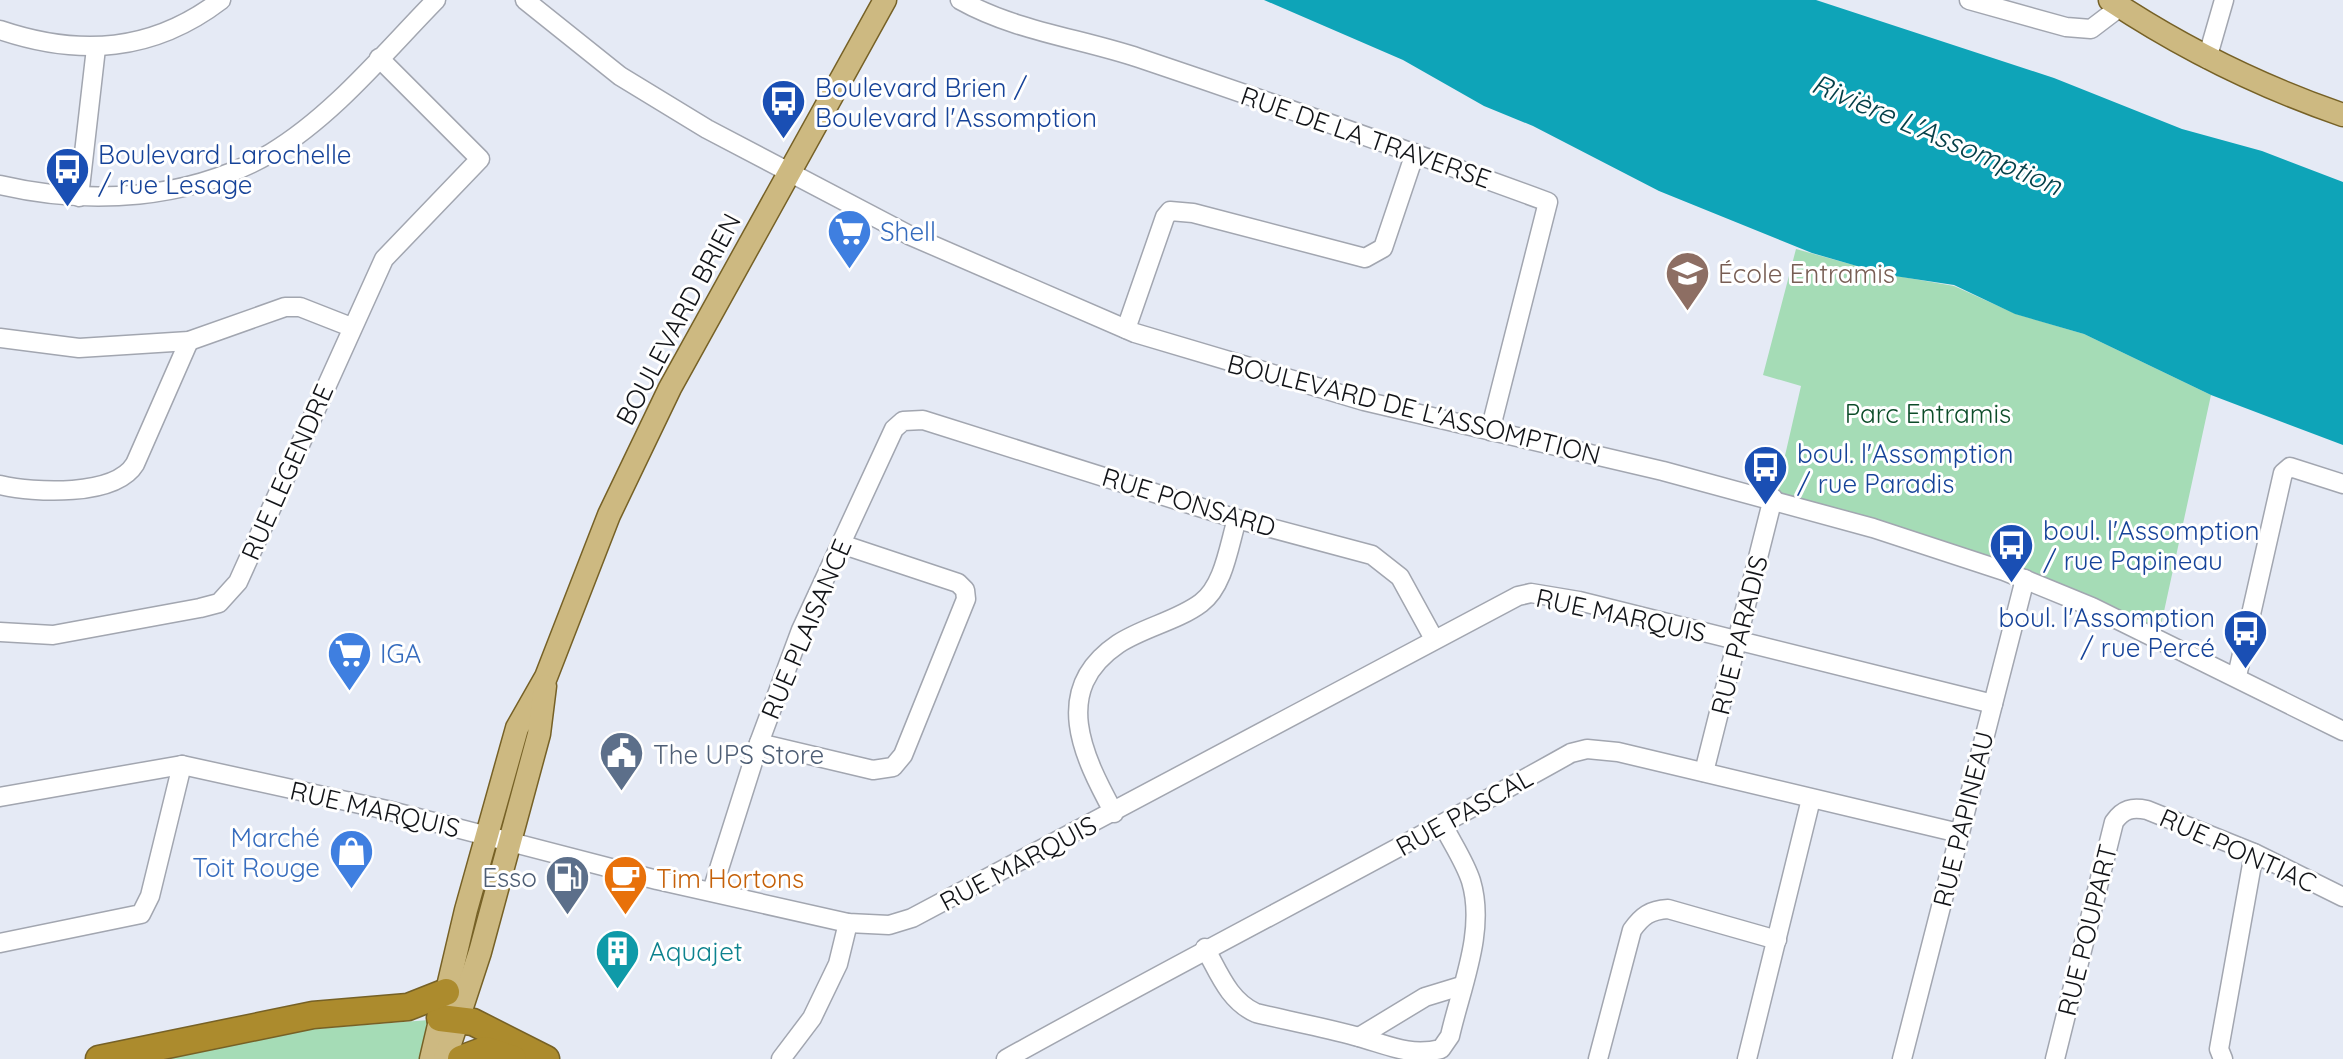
<svg xmlns="http://www.w3.org/2000/svg" width="2343" height="1059" viewBox="0 0 2343 1059" font-family="Quicksand,sans-serif">
  <style>
    .green { fill: #a5dcb6 }
    .water { fill: #0ea4b8 }
    .lines { fill: none; stroke-linecap: round; stroke-linejoin: round }
    .minor-casing { stroke: #a2a6b0; stroke-width: 21 }
    .major-casing { stroke: #766126; stroke-width: 25 }
    .highway-casing { stroke: #766126; stroke-width: 29 }
    .minor { stroke: #fff; stroke-width: 18 }
    .major { stroke: #cdb981; stroke-width: 22 }
    .highway { stroke: #ac8b2d; stroke-width: 26 }
    .labels { text-anchor: middle; dominant-baseline: central; stroke-width: 6; stroke-linejoin: round; paint-order: stroke }
    .transit-label { font-size: 26px; fill: #164399; stroke: #fff; text-anchor: start }
    .street-label { font-size: 26px; fill: #121418; stroke: #fff }
    .shop-label { font-size: 26px; fill: #366cbe; stroke: #fff; text-anchor: start }
    .education-label { font-size: 26px; fill: #785e54; stroke: #fff; text-anchor: start }
    .park-label { font-size: 26px; fill: #0c4c29; stroke: #fff }
    .service-label { font-size: 26px; fill: #4e5e75; stroke: #fff; text-anchor: start }
    .food-label { font-size: 26px; fill: #c56008; stroke: #fff; text-anchor: start }
    .culture-label { font-size: 26px; fill: #0d838f; stroke: #fff; text-anchor: start }
    .water-label { font-size: 28px; font-style: italic; fill: #054049; stroke: #fff }
  </style>
  <rect width="100%" height="100%" fill="#e5eaf5"/>
  <g class="green">
    <polygon points="1796,249 1886,274 1954,286 2016,314 2084,334 2211,395 2158,639 2128,623 1775,499 1801,386 1763,375"/>
    <polygon points="429,1020 420,1059 167,1059 300,1030"/>
  </g>
  <polygon class="water" points="1264,0 1816,0 2054,78 2182,129 2262,151 2343,182 2343,445 2211,395 2084,334 2015,314 1954,285 1888,275 1812,253 1659,191 1533,126 1484,106 1403,60"/>
  <g class="lines">
    <defs>
      <g id="minor">
        <polyline points="525,0 620,76 707,129 909,235 1135,333 1364,401 1663,471 1873,528 2004,571 2092,607 2343,731"/>
        <path d="M 960,0 C 1015,31 1079,38 1139,58 C 1276,104 1412,152 1548,202 L 1490,431"/>
        <polyline points="1969,0 2066,27 2091,29 2120,7"/>
        <path d="M 0,30 C 80,57 153,52 221,0"/>
        <polyline points="2207,59 2224,0"/>
        <path d="M 0,185 C 90,206 190,200 271,153 C 334,115 385,52 436,0"/>
        <polyline points="79,197 96,48"/>
        <polyline points="1126,329 1165,217 1170,211 1193,213 1365,258 1383,248 1415,153"/>
        <polyline points="0,338 79,348 189,341 285,307 300,307 351,327"/>
        <path d="M 0,485 C 34,493 115,497 135,464 L 189,341"/>
        <polyline points="0,632 53,635 200,608 219,603 238,582 384,259 480,159 379,58"/>
        <polyline points="2237,676 2283,473 2290,467 2343,484"/>
        <polyline points="759,743 873,770 893,767 903,755 966,599 965,590 958,583 841,544"/>
        <polyline points="1704,772 1773,498"/>
        <polyline points="0,797 182,765 387,810 657,880 848,923 889,925 912,918 1518,596 1531,593 1579,601 1993,704"/>
        <path d="M 1114,813 C 1083,756 1050,690 1118,644 C 1144,627 1177,621 1201,603 C 1224,586 1229,545 1237,519"/>
        <polyline points="712,891 759,743 801,630 894,429 903,421 923,420 1237,519 1372,555 1400,577 1434,639"/>
        <polyline points="0,943 141,914 150,896 182,765"/>
        <path d="M 1205,948 C 1219,973 1229,1001 1256,1013 C 1289,1021 1322,1027 1355,1036 C 1386,1044 1408,1057 1441,1049 L 1450,1036 C 1461,987 1486,931 1471,881 C 1465,862 1452,843 1443,825"/>
        <polyline points="1359,1037 1425,997 1461,986"/>
        <polyline points="781,1059 812,1018 838,964 848,923"/>
        <path d="M 1006,1059 C 1193,955 1384,858 1571,753 L 1587,749 L 1618,752 L 1959,833"/>
        <path d="M 1598,1059 L 1632,930 C 1642,916 1650,910 1668,909 L 1777,940"/>
        <polyline points="1747,1059 1811,799"/>
        <polyline points="1902,1059 2025,579"/>
        <path d="M 2055,1059 L 2114,822 C 2123,809 2132,807 2147,810 L 2254,853 L 2343,897"/>
        <polyline points="2223,1059 2219,1049 2254,853"/>
      </g>
      <g id="major">
        <path d="M 2110,0 C 2184,49 2259,86 2343,115"/>
        <polyline points="431,1059 466,910 517,728 546,677 609,515 670,388 885,0"/>
        <polyline points="445,1059 480,952 539,734 545,686"/>
      </g>
      <g id="highway">
        <polyline points="440,1018 473,1022 546,1059"/>
        <polyline points="99,1059 313,1015 408,1007 446,992"/>
        <polyline points="461,1059 485,1050 513,1059"/>
      </g>
    </defs>
    <use href="#minor" class="minor-casing"/>
    <use href="#major" class="major-casing"/>
    <use href="#highway" class="highway-casing"/>
    <use href="#minor" class="minor"/>
    <use href="#major" class="major"/>
    <use href="#highway" class="highway"/>
  </g>
  <defs>
    <symbol id="bus-pin" viewBox="-11 -11 22 30"><path d="M0 17L-7.5 6A9.5 9.5 0 1 1 7.5 6Z" fill="#1a4fb4" stroke="#fff"/><path d="M-5-6H5V4H4V6H2V4H-2V6H-4V4H-5ZM-3.5-4V0h7V-4ZM-3.5 1.2v1.5H-2V1.2ZM2 1.2v1.5H3.5V1.2Z" fill="#fff"/></symbol>
    <symbol id="supermarket-pin" viewBox="-11 -11 22 30"><path d="M0 17L-7.5 6A9.5 9.5 0 1 1 7.5 6Z" fill="#3f7fe0" stroke="#fff"/><path d="M-6-5.5h2.5l.6 2H6L4.5 2H-2.5L-4.4-4H-6ZM-1.5 3.2a1.3 1.3 0 1 0 .1 0ZM3 3.2a1.3 1.3 0 1 0 .1 0Z" fill="#fff"/></symbol>
    <symbol id="school-pin" viewBox="-11 -11 22 30"><path d="M0 17L-7.5 6A9.5 9.5 0 1 1 7.5 6Z" fill="#8d6e63" stroke="#fff"/><path d="M0-5L7-2L0 1L-7-2ZM-4 1L0 2.5L4 1V4Q0 6-4 4Z" fill="#fff"/></symbol>
    <symbol id="civic-pin" viewBox="-11 -11 22 30"><path d="M0 17L-7.5 6A9.5 9.5 0 1 1 7.5 6Z" fill="#5c6f8a" stroke="#fff"/><path d="M-.6-6.5H3V-4.5H.6V-3L4-1V1h2V6H-6V1h2V-1L-.6-3ZM-1.2 2.5V6h2.4V2.5Z" fill="#fff"/></symbol>
    <symbol id="shop-pin" viewBox="-11 -11 22 30"><path d="M0 17L-7.5 6A9.5 9.5 0 1 1 7.5 6Z" fill="#3f7fe0" stroke="#fff"/><path d="M-5-2.5h2.3a2.7 3.5 0 0 1 5.4 0H5L5.5 6h-11ZM-1.5-2.5h3a1.5 2.3 0 0 0-3 0Z" fill="#fff"/></symbol>
    <symbol id="fuel-pin" viewBox="-11 -11 22 30"><path d="M0 17L-7.5 6A9.5 9.5 0 1 1 7.5 6Z" fill="#5c6f8a" stroke="#fff"/><path d="M-5.5-6h7V0h2V4h1.3V-2.5L3-4.5l.8-.8L6-3V5H2.5V1h-1V6h-7ZM-4.2-4.7v3.2H.2V-4.7Z" fill="#fff"/></symbol>
    <symbol id="cafe-pin" viewBox="-11 -11 22 30"><path d="M0 17L-7.5 6A9.5 9.5 0 1 1 7.5 6Z" fill="#e8710a" stroke="#fff"/><path d="M-5.5-4.5H6V0H3Q3 3.5 0 3.5H-2.5Q-5.5 3.5-5.5 0ZM3-3.2v2h1.7v-2ZM-6 4.5H4V6H-6Z" fill="#fff"/></symbol>
    <symbol id="building-pin" viewBox="-11 -11 22 30"><path d="M0 17L-7.5 6A9.5 9.5 0 1 1 7.5 6Z" fill="#0f9aa8" stroke="#fff"/><path d="M-4-6H4V6H1V3H-1V6H-4ZM-2.5-4.3h1.7v1.8h-1.7ZM.8-4.3h1.7v1.8H.8ZM-2.5-1h1.7V.8h-1.7ZM.8-1h1.7V.8H.8Z" fill="#fff"/></symbol>
  </defs>
  <g fill-rule="evenodd">
    <use href="#bus-pin" x="758" y="76" width="51" height="69"/>
    <use href="#bus-pin" x="42" y="144" width="51" height="69"/>
    <use href="#supermarket-pin" x="824" y="206" width="51" height="69"/>
    <use href="#school-pin" x="1662" y="248" width="51" height="69"/>
    <use href="#bus-pin" x="1740" y="442" width="51" height="69"/>
    <use href="#bus-pin" x="1986" y="520" width="51" height="69"/>
    <use href="#bus-pin" x="2220" y="606" width="51" height="69"/>
    <use href="#supermarket-pin" x="324" y="628" width="51" height="69"/>
    <use href="#civic-pin" x="596" y="728" width="51" height="69"/>
    <use href="#shop-pin" x="326" y="826" width="51" height="69"/>
    <use href="#fuel-pin" x="542" y="852" width="51" height="69"/>
    <use href="#cafe-pin" x="600" y="852" width="51" height="69"/>
    <use href="#building-pin" x="592" y="926" width="51" height="69"/>
  </g>
  <g class="labels">
    <g class="transit-label">
      <text x="815" y="87">Boulevard Brien /<tspan x="815" dy="30">Boulevard l'Assomption</tspan></text>
      <text x="98" y="154">Boulevard Larochelle<tspan x="98" dy="30">/ rue Lesage</tspan></text>
      <text x="1797" y="453">boul. l'Assomption<tspan x="1797" dy="30">/ rue Paradis</tspan></text>
      <text x="2043" y="530">boul. l'Assomption<tspan x="2043" dy="30">/ rue Papineau</tspan></text>
      <text x="2215" y="617" text-anchor="end">boul. l'Assomption<tspan x="2215" dy="30">/ rue Percé</tspan></text>
    </g>
    <g class="street-label">
      <text transform="translate(1366 137) rotate(19)">RUE DE LA TRAVERSE</text>
      <text transform="translate(678 319) rotate(-62)">BOULEVARD BRIEN</text>
      <text transform="translate(1414 409) rotate(14)">BOULEVARD DE L'ASSOMPTION</text>
      <text transform="translate(287 472) rotate(-66)">RUE LEGENDRE</text>
      <text transform="translate(1189 502) rotate(17)">RUE PONSARD</text>
      <text transform="translate(1621 615) rotate(12)">RUE MARQUIS</text>
      <text transform="translate(806 629) rotate(-67)">RUE PLAISANCE</text>
      <text transform="translate(1739 635) rotate(-76)">RUE PARADIS</text>
      <text transform="translate(375 809) rotate(13)">RUE MARQUIS</text>
      <text transform="translate(1464 812) rotate(-29)">RUE PASCAL</text>
      <text transform="translate(1963 819) rotate(-76)">RUE PAPINEAU</text>
      <text transform="translate(2238 850) rotate(24)">RUE PONTIAC</text>
      <text transform="translate(1018 863) rotate(-28)">RUE MARQUIS</text>
      <text transform="translate(2087 930) rotate(-76)">RUE POUPART</text>
    </g>
    <g class="shop-label">
      <text x="880" y="231">Shell</text>
      <text x="380" y="653">IGA</text>
      <text x="320" y="837" text-anchor="end">Marché<tspan x="320" dy="30">Toit Rouge</tspan></text>
    </g>
    <g class="education-label">
      <text x="1718" y="273">École Entramis</text>
    </g>
    <g class="park-label">
      <text x="1928" y="413">Parc Entramis</text>
    </g>
    <g class="service-label">
      <text x="653" y="754">The UPS Store</text>
      <text x="537" y="877" text-anchor="end">Esso</text>
    </g>
    <g class="food-label">
      <text x="656" y="878">Tim Hortons</text>
    </g>
    <g class="culture-label">
      <text x="649" y="951">Aquajet</text>
    </g>
    <g class="water-label">
      <text transform="translate(1937 134) rotate(23)">Rivière L'Assomption</text>
    </g>
  </g>
</svg>
